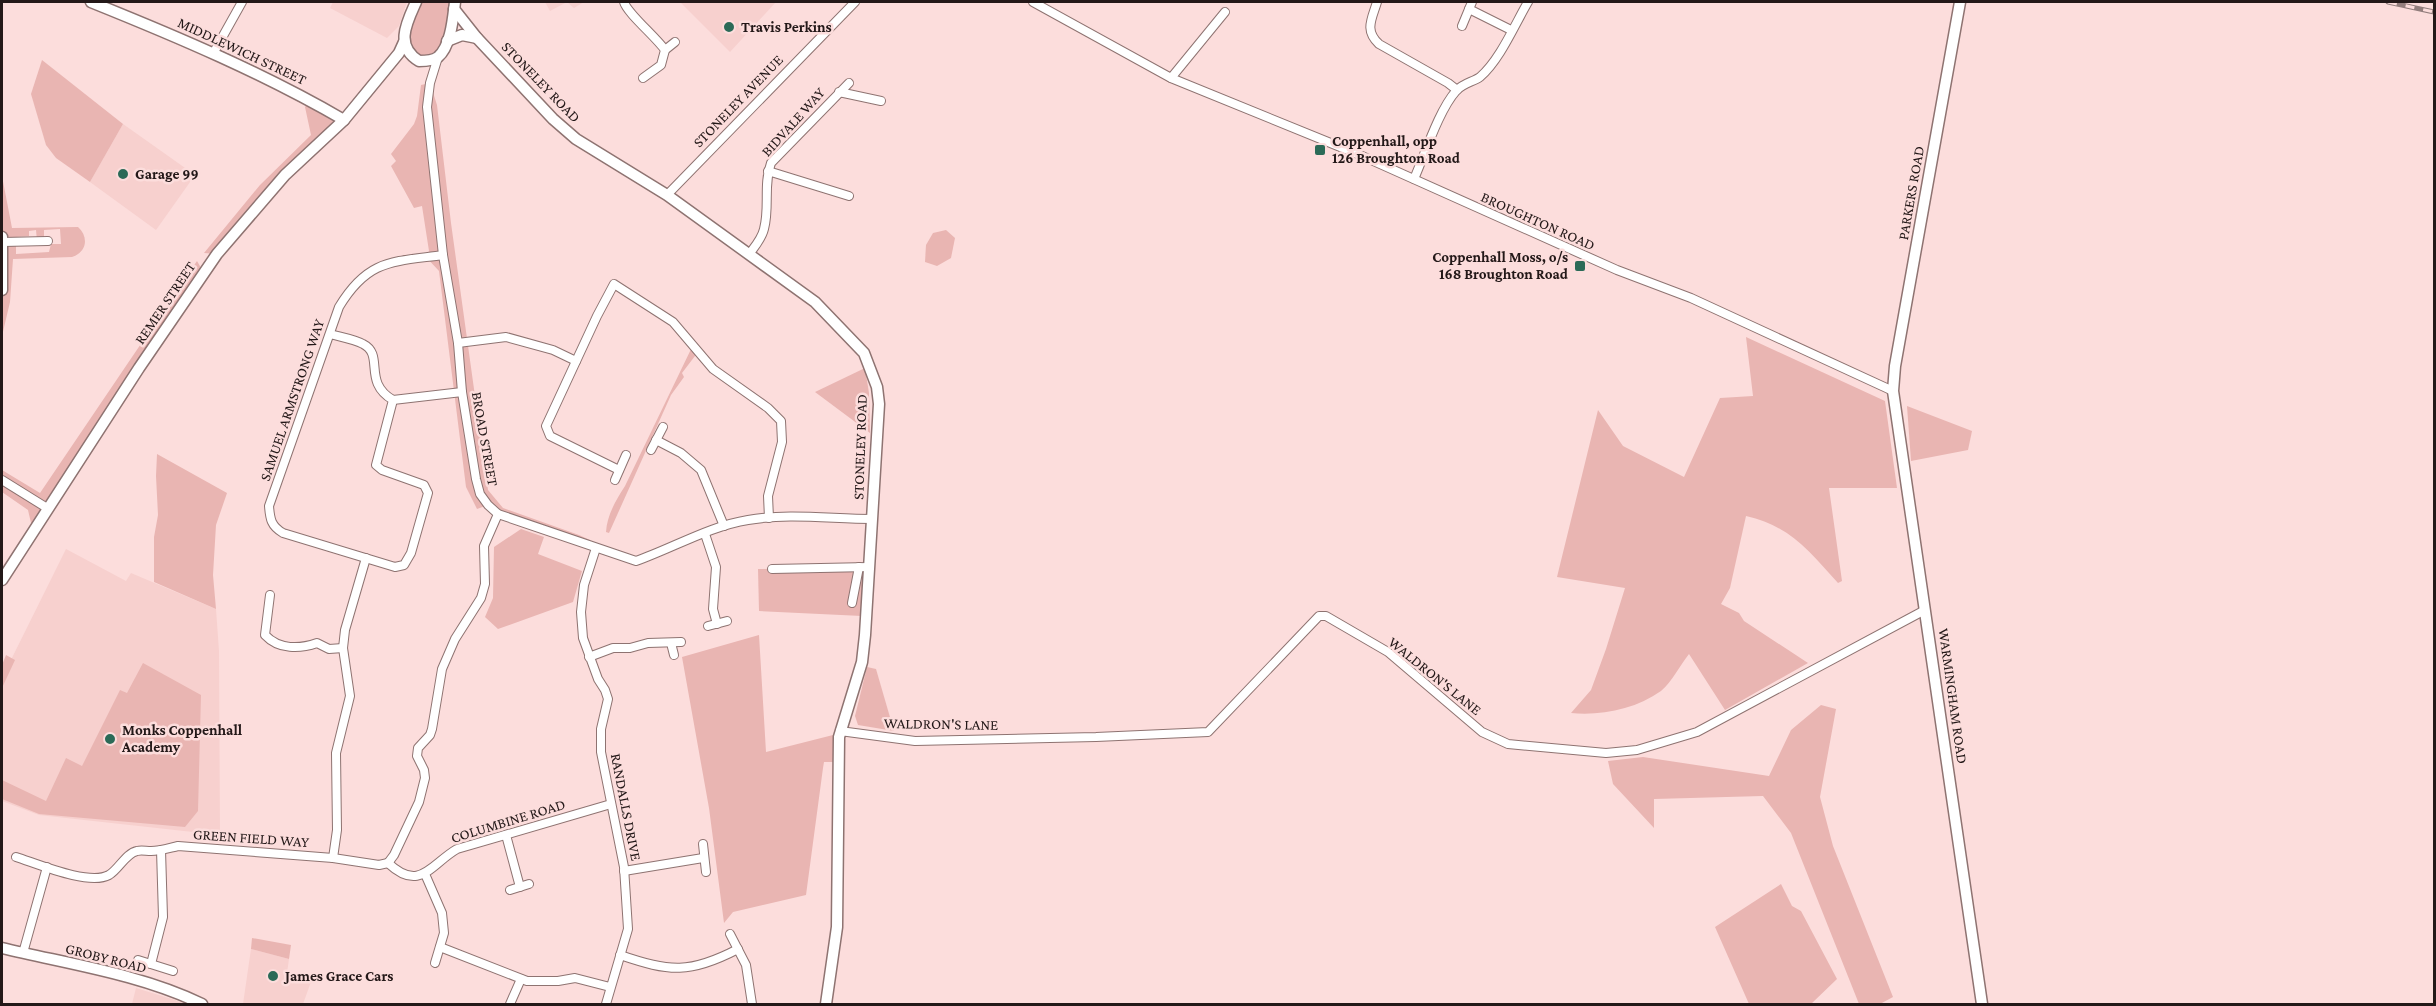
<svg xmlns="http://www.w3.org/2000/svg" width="2436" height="1006" viewBox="0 0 2436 1006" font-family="'Crimson Pro',serif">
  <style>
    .built { fill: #f7d0ce }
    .green { fill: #e9b5b2; fill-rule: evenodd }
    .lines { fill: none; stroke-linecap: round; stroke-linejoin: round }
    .street-casing { stroke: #8e7371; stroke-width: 10 }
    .secondary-casing { stroke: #8e7371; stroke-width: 13 }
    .street { stroke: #fff; stroke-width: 8 }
    .secondary { stroke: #fff; stroke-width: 10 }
    .rail-casing { stroke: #937e7d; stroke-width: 5 }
    .rail { stroke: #fcdddc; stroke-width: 3; stroke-dasharray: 9; stroke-linecap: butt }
    .poi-dot { fill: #2b6a57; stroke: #fcdddc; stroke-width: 2 }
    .labels { text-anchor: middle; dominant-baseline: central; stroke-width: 5; stroke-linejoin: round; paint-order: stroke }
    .poi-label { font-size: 15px; font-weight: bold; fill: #231818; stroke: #fcdddc; text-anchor: start }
    .street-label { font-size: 15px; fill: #231818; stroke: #fcdddc }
  </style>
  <rect width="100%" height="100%" fill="#fcdddc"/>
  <g class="built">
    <polygon points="333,2 407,2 399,26 387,38 330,8"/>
    <polygon points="545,2 584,2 574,8 567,2 550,11"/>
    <polygon points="680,2 776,2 730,52"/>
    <polygon points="123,124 195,175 156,230 90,182"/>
    <polygon points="66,549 126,581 131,573 216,609 219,651 220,835 39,815 2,801 2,678"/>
    <polygon points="251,949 289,959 287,973 312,979 303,1004 243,1004"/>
    <polygon points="136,988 175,1000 185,1004 132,1004"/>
  </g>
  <g class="green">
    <polygon points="416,2 455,2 447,41 431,60 409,53 406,26"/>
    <polygon points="42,60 123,124 90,182 56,158 46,145 31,94"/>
    <polygon points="430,83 437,105 451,223 488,490 503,508 579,535 590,540 587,545 498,514 488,505 477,509 466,487 439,271 426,257 429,251 422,206 414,208 391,166 396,161 391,154 414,124 417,116 421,85"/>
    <polygon points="310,100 344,120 217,254 204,253 260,185 311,135 305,107"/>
    <path d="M 2,176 L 12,228 L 78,227 C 89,237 87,252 72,257 L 13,259 L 10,302 L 2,336 ZM 60,229 L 61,244 L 51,244 L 49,252 L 16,254 L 16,237 L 29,236 L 29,231 L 36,230 L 37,241 L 44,241 L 44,230 Z"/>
    <polygon points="946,230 955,238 951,258 937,266 925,262 926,245 933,233"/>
    <polygon points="197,261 204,273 36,526 31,523 28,510 2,492 2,470 40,493"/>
    <path d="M 1746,337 L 1885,401 L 1897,488 L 1829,488 L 1842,581 L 1838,583 C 1809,551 1790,526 1746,516 L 1730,588 L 1721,604 L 1739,613 L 1744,621 L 1808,663 L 1725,710 L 1689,654 C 1680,665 1672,682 1661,691 C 1636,709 1601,716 1571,713 L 1591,690 L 1606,649 L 1625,588 L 1557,577 L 1598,410 L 1623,446 L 1684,477 L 1720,398 L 1753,396 Z"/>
    <path d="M 693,345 L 698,352 L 682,373 L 684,377 L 671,395 L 609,533 L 606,532 C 607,515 616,500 625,486 Z"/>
    <polygon points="865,368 869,393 870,433 815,392"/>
    <polygon points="1907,406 1972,431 1968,450 1911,461"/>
    <polygon points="157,454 227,493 216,525 213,575 216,609 154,582 154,537 158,515 156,476"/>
    <polygon points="521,529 544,537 538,554 582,571 573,602 498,629 485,617 493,598 494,547"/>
    <polygon points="869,567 862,616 759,611 758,569"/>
    <polygon points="759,635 766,752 833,735 833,762 824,762 823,768 806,895 733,912 724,923 709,808 682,657"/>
    <polygon points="6,655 15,660 2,688 2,665"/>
    <polygon points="143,663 201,695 198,811 185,827 39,814 2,799 2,780 46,801 66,758 82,766 120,690 127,693"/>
    <polygon points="867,667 876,669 894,731 858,725 855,716"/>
    <polygon points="1821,705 1836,709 1820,797 1833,846 1893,997 1880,1004 1859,1004 1791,833 1763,796 1654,799 1654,828 1613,784 1608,761 1643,757 1769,776 1791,730"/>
    <polygon points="1781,884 1792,906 1801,911 1837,979 1811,1004 1749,1004 1715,927"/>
    <polygon points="252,938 291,945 289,959 251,949"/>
  </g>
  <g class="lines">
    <defs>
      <g id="street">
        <path d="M 624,2 C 627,13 656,37 665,50 L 661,65 L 643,78"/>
        <polyline points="1033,2 1171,78 1360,155 1617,270 1691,298 1893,391"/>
        <path d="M 1377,2 C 1372,19 1364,30 1379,44 L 1448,83 L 1457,90"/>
        <polyline points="1469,9 1511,30"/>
        <polyline points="1462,26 1472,2"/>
        <polyline points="665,50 675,42"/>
        <polyline points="214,52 242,2"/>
        <path d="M 438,57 L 430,83 L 427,107 L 443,255 L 458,343 L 462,392 L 476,479 L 480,494 L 488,505 L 498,514 L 636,561 C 673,548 710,526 748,520 C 788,513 832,519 872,519"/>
        <polyline points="1171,78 1225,12"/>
        <polyline points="839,92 881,101"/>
        <polyline points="768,171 849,196"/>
        <path d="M 1414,179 C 1425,154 1439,110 1456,91 C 1463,83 1473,82 1480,77 C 1500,60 1515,24 1528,2"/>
        <polyline points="667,195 855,2"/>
        <polyline points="3,242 48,241"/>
        <path d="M 750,253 C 756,245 762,238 764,229 C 770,207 763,185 771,163 L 849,83"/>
        <path d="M 330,334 C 341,337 354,339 363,344 C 385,355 362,382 393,400 L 376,465 L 382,470 L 424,485 L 428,493 L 411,553 L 404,565 L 395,567 L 283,533 C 271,526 270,519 269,506 L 339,307 C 368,259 392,262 443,255"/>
        <polyline points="458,343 506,337 553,350 576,361"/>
        <polyline points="393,400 462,392"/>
        <polyline points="656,440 681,453 701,470 724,526"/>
        <polyline points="651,450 663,427"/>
        <polyline points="619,470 550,436 546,426 597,316 614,284 673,322 713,369 768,408 781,421 782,442 768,496 769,518"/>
        <polyline points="2,480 47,508"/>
        <polyline points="615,480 626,455"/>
        <polyline points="705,534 716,567 713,609 717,624"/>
        <polyline points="596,548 584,585 581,612 583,638 598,679 605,690 608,699 601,729 601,752 624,867 628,929 606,1004"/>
        <polyline points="772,569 869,567"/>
        <path d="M 270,595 L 265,635 C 279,650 300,649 317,643 L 329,649 L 343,648"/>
        <polyline points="852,603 859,567"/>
        <polyline points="708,626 727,621"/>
        <polyline points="671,643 674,655"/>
        <polyline points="589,657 613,648 630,648 648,643 681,642"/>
        <polyline points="840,731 915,741 1096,737 1208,732 1319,616 1326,616 1388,652 1482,732 1508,744 1606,753 1637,750 1697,732 1925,610"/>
        <polyline points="506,835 520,887"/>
        <polyline points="703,844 706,872"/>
        <path d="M 16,857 C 38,864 89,886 109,875 C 119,869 126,853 137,851 C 141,850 146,851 151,851 C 160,851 169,848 178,846 L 333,858 L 379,865 L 388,863"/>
        <polyline points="333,858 337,830 336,753 350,696 343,648 345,630 366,558"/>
        <polyline points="388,863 394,855 419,802 425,778 424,770 417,756 418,748 430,735 432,729 442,669 455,639 481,598 485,584 484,546 498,514"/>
        <path d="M 388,863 C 420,893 431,864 457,849 L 611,804"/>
        <polyline points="624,871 703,858"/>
        <polyline points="425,874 442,913 444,933 435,963"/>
        <polyline points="510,890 529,884"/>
        <polyline points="730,934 746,965 752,1004"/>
        <polyline points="440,947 527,981 558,981 575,978 610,987"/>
        <polyline points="23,953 47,867"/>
        <path d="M 620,955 C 670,972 690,974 738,949"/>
        <polyline points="138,960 173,971"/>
        <polyline points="151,964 163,917 161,850"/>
        <polyline points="510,1004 521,979"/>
      </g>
      <g id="secondary">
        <path d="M 91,2 C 178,37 263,73 344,120"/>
        <path d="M 416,2 C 407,22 394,46 419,61 C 425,61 433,61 438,57 C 451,46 453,18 455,2"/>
        <polyline points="1960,2 1895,366 1893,391 1982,1004"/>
        <polyline points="454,9 477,38 553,119 576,139 667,195 815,302 864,353 877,387 879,404 865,635 862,662 839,737 837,927 826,1004"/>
        <polyline points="447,41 462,35 477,38"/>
        <polyline points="2,237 2,290"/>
        <polyline points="2,580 139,368 217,254 285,175 344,120 399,53 404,42"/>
        <path d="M 2,948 C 68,964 140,974 202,1004"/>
      </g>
    </defs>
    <use href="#street" class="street-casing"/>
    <use href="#secondary" class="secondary-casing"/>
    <use href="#street" class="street"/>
    <use href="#secondary" class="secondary"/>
    <defs>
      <polyline id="rail" points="2388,2 2434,12"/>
    </defs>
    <use href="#rail" class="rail-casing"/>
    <use href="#rail" class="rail"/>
  </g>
  <g class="poi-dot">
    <circle cx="729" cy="27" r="6"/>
    <rect x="1314" y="144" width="12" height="12" rx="3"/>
    <circle cx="123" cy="174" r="6"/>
    <rect x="1574" y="260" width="12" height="12" rx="3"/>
    <circle cx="110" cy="739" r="6"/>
    <circle cx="273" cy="976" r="6"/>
  </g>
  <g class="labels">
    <g class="poi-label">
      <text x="741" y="27">Travis Perkins</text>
      <text x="1332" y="141">Coppenhall, opp<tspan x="1332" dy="17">126 Broughton Road</tspan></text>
      <text x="135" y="174">Garage 99</text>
      <text x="1568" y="257" text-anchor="end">Coppenhall Moss, o/s<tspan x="1568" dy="17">168 Broughton Road</tspan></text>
      <text x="122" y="730">Monks Coppenhall<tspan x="122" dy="17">Academy</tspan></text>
      <text x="285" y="976">James Grace Cars</text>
    </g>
    <g class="street-label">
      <text transform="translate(242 51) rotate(25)">MIDDLEWICH STREET</text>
      <text transform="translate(541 82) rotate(46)">STONELEY ROAD</text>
      <text transform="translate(738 101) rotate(-46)">STONELEY AVENUE</text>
      <text transform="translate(793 122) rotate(-48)">BIDVALE WAY</text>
      <text transform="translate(1911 193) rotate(-80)">PARKERS ROAD</text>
      <text transform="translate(1538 221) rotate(24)">BROUGHTON ROAD</text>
      <text transform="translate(165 303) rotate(-56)">REMER STREET</text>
      <text transform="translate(292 400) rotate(-71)">SAMUEL ARMSTRONG WAY</text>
      <text transform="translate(485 439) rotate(80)">BROAD STREET</text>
      <text transform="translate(860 447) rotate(-88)">STONELEY ROAD</text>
      <text transform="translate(1435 676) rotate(39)">WALDRON'S LANE</text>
      <text transform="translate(1953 696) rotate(82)">WARMINGHAM ROAD</text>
      <text transform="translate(941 724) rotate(1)">WALDRON'S LANE</text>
      <text transform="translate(626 807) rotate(79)">RANDALLS DRIVE</text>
      <text transform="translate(508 821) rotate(-17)">COLUMBINE ROAD</text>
      <text transform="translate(251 838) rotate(4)">GREEN FIELD WAY</text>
      <text transform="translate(106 958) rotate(14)">GROBY ROAD</text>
    </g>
  </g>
  <rect width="2436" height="1006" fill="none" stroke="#231818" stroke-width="6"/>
</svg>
